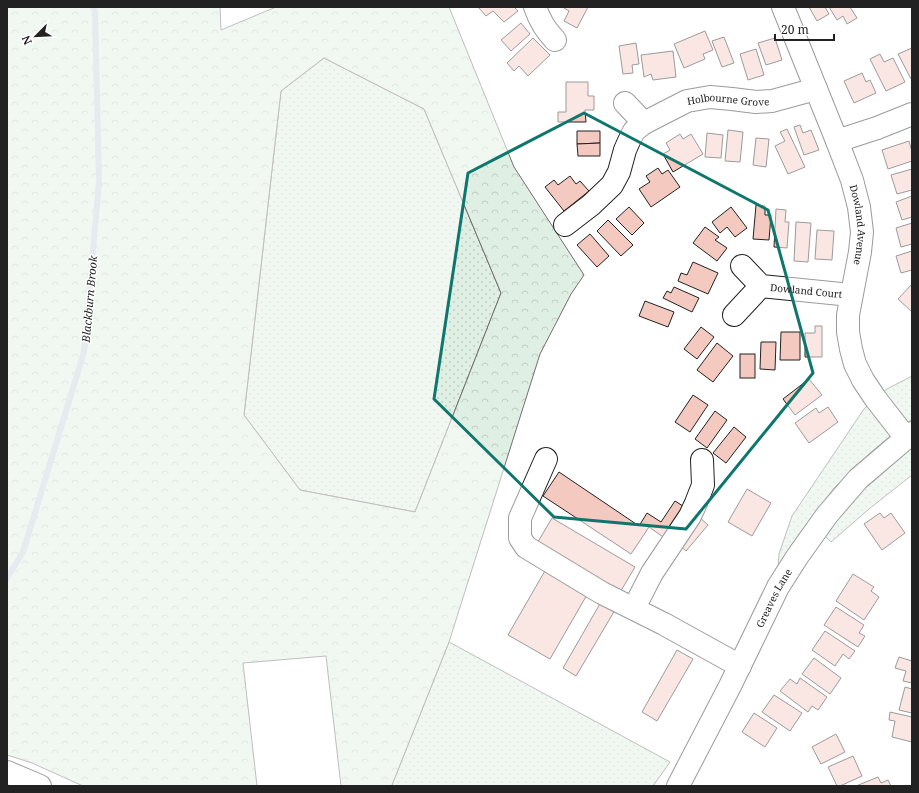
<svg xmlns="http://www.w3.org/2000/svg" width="919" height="793" viewBox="0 0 919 793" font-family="'Noto Serif',serif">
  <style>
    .grass { fill: url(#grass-dots); stroke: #6f6f6f }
    .forest { fill: url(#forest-crowns); stroke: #6f6f6f; fill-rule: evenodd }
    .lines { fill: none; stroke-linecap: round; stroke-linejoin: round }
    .stream { stroke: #c7d3dd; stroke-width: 6 }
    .building { fill: #f3c9c0; stroke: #222 }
    .minor-casing { stroke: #222; stroke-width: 24 }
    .minor { stroke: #fff; stroke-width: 22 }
    .marked { fill: none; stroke: #0f766e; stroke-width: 3; stroke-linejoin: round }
    .labels { text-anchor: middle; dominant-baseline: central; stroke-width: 3; stroke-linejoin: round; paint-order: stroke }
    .street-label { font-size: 10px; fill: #222; stroke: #fff }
    .water-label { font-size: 11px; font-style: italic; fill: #222; stroke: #fff }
  </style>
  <defs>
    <pattern id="grass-dots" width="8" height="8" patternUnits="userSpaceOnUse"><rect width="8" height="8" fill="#e0efe3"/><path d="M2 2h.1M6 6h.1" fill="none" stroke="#c0cdc2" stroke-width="1.8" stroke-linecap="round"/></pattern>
    <pattern id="forest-crowns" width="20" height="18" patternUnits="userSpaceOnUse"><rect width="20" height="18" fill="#e0efe3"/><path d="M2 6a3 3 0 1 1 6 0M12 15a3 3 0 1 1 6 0" fill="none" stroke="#c0cdc2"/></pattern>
  </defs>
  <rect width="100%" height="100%" fill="#fff"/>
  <g class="grass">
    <polygon points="324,58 424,109 501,293 415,512 300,490 244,415 281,91"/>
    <polygon points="912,376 912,419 869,454 834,488 800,533 778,571 779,554 792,516 864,409 875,398 887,389"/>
    <polygon points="912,446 912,475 869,509 831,542 825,536 844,509 867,484"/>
    <polygon points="449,642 670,762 653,786 394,786 392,785"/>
  </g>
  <path class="forest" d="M 7,7 L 92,7 L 94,11 L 95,7 L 220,7 L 221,30 L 276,7 L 449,7 L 514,167 L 584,275 L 571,294 L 540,354 L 449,642 L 392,785 L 394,786 L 341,786 L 326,656 L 243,663 L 257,786 L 83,786 L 32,763 L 7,755 ZM 324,58 L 424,109 L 501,293 L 415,512 L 300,490 L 244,415 L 281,91 Z"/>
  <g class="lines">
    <polyline class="stream" points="7,578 23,552 84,352 99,182 95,11 93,7"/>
  </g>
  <g class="building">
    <polygon points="478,7 514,7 518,11 504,22 493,11 486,16"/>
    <polygon points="564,7 588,7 577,28 564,21 569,11 564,8"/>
    <polygon points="809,7 825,7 829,14 817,21"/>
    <polygon points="829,7 850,7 857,18 847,24 843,16 837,20"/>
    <polygon points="521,23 530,34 511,51 501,40"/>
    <polygon points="705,31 713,50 703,54 705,59 684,68 674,44"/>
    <polygon points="724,37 734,63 722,67 712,41"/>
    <polygon points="533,38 550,55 528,76 519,66 514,71 507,63"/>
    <polygon points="775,38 782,60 766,65 758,43"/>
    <polygon points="636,43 639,64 632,65 633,73 623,74 619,46"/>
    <polygon points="912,48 912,79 911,79 898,54"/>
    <polygon points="756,49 764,75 748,80 740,54"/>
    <polygon points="673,51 676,77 653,80 651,74 644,77 641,55"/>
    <polygon points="880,54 884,62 893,58 905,82 886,91 870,59"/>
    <polygon points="862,73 866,82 870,80 876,93 854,103 844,81"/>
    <polygon points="566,82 588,82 588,96 594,96 594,110 585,110 586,122 558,122 558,112 566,112"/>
    <polygon points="800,125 803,133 811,130 819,150 804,155 794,127"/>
    <polygon points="787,129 805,167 788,174 775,146 785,141 780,132"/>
    <polygon points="728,130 743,132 740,162 725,161"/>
    <polygon points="577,131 600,131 600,143 577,144"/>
    <polygon points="707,133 723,135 721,158 705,157"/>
    <polygon points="680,134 683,139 691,134 703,154 673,172 663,154 670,150 666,143"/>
    <polygon points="756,138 769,139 766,167 753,165"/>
    <polygon points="909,141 912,152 912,161 888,169 882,150"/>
    <polygon points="600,143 600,156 578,156 577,144"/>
    <polygon points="658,168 662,174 668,170 680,187 651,207 639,189 650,182 646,176"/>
    <polygon points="912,169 912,190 897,194 891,175"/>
    <polygon points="570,176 576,184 580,181 589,191 564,211 545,187 554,180 558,185"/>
    <polygon points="912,196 912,217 902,220 896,202"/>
    <polygon points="756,205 765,206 765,215 771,215 769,240 753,239"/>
    <polygon points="629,207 644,223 632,235 616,219"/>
    <polygon points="731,207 747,228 735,237 727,227 720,233 712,222"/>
    <polygon points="776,209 786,210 785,222 789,222 787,248 774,247"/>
    <polygon points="608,220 633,245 621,256 597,231"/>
    <polygon points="796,222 811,223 808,262 794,261"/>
    <polygon points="912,223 912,244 901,247 896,228"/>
    <polygon points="705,227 719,237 715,240 727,248 717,261 693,243"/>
    <polygon points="817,230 834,231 832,260 815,259"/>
    <polygon points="590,234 609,256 597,267 577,245"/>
    <polygon points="912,251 912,270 901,273 896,256"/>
    <polygon points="693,262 718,273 708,294 678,281 681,273 687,275"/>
    <polygon points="912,284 912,312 898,299"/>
    <polygon points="674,287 699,298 692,312 663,298 667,291 671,293"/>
    <polygon points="645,301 674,312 668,327 639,316"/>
    <polygon points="815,326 822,326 822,357 805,357 805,333 815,333"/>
    <polygon points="701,327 714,337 697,359 684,349"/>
    <polygon points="781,332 800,332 800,360 780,360"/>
    <polygon points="761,342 776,342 775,370 760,369"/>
    <polygon points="717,343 733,356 713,382 697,370"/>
    <rect x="740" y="354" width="15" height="24"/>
    <polygon points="809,379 822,395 795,415 783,399"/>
    <polygon points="693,395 708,405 690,432 675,422"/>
    <polygon points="828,407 838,422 809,443 795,423 816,408 819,413"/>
    <polygon points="715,411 727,420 707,448 695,439"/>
    <polygon points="734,427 746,437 726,463 713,453"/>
    <polygon points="559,472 639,526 647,513 661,522 675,501 686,508 666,539 649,527 631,554 543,496"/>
    <polygon points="747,489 771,503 752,536 728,522"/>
    <polygon points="880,513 884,518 891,513 905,533 882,550 864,524"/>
    <polygon points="698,516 708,525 686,551 676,542"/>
    <polygon points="552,518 635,567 619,594 536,545"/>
    <polygon points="546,569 588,593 550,659 508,635"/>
    <polygon points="853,574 874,587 871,591 879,597 864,620 836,601"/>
    <polygon points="601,602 615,610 576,676 563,668"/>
    <polygon points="836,607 864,625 859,633 865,636 858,647 824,625"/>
    <polygon points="825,631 855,651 849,659 843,654 835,666 812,650"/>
    <polygon points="677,650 693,659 657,721 642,712"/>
    <polygon points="899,657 912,661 912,683 903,681 906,671 895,668"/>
    <polygon points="814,658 841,678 830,694 802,674"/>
    <polygon points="800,678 827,697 818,710 812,706 808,712 780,691 790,679 797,684"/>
    <polygon points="905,687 912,689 912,713 899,710"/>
    <polygon points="774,695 802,713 790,731 762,712"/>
    <polygon points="890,712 912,717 912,742 892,737 895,721 889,720"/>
    <polygon points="754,713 777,728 765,747 742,732"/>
    <polygon points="836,734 845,752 821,764 812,747"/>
    <polygon points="853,756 862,776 840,786 837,786 828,767"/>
    <polygon points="878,777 881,783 888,780 891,786 856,786"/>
  </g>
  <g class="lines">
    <defs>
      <g id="minor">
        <path d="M 535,7 C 540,21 545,29 555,40"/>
        <path id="s1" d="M 783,7 L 837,141 L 852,180 L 859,207 L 862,232 L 860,252 L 848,315 L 848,332 L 851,349 L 855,364 L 863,380 L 875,398 L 906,438"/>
        <polyline points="625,103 644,123"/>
        <polyline points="837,141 877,128 912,114"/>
        <path id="s2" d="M 565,225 L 591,205 L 612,185 L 619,172 L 625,150 L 629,141 L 634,131 L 644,123 L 687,101 L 710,97 L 732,99 L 756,102 L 772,101 L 816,89"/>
        <path id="s3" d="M 742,266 L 761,286 L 851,295"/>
        <polyline points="734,315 761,286"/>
        <polyline points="546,459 520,518 520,538 526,547 602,593 664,624 740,666"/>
        <polyline points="634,608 652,573 690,516 696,503 703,485 702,460"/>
        <polyline points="7,772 40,786"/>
        <path id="s4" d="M 678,786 L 730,686 L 778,587 L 797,557 L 827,515 L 858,479 L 912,433"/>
      </g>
    </defs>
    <use href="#minor" class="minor-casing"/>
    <use href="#minor" class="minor"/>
  </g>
  <path d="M0 0H919V793H0ZM 584,113 L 768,210 L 813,373 L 686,529 L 554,517 L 434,399 L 468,173 Z" fill="#fff" fill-opacity=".55" fill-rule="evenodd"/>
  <path class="marked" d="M 584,113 L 768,210 L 813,373 L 686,529 L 554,517 L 434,399 L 468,173 Z"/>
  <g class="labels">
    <g class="street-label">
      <text stroke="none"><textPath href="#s2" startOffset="223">Holbourne Grove</textPath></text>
      <text stroke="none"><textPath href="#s1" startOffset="232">Dowland Avenue</textPath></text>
      <text stroke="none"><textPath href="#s3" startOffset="73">Dowland Court</textPath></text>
      <text stroke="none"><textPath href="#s4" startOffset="211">Greaves Lane</textPath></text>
    </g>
    <g class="water-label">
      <text transform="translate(89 299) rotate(-85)">Blackburn Brook</text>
    </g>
  </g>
  <rect width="919" height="793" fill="none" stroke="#222222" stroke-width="16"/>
  <g transform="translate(36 36) rotate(246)" stroke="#ffffff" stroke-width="3" paint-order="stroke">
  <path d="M0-3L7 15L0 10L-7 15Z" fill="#222222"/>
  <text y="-6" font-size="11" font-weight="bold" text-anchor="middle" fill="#222222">N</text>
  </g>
  <path d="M775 34v6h59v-6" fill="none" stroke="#222222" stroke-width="2"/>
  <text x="781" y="34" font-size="12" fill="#222222" stroke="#ffffff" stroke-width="3" paint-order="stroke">20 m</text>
</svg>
